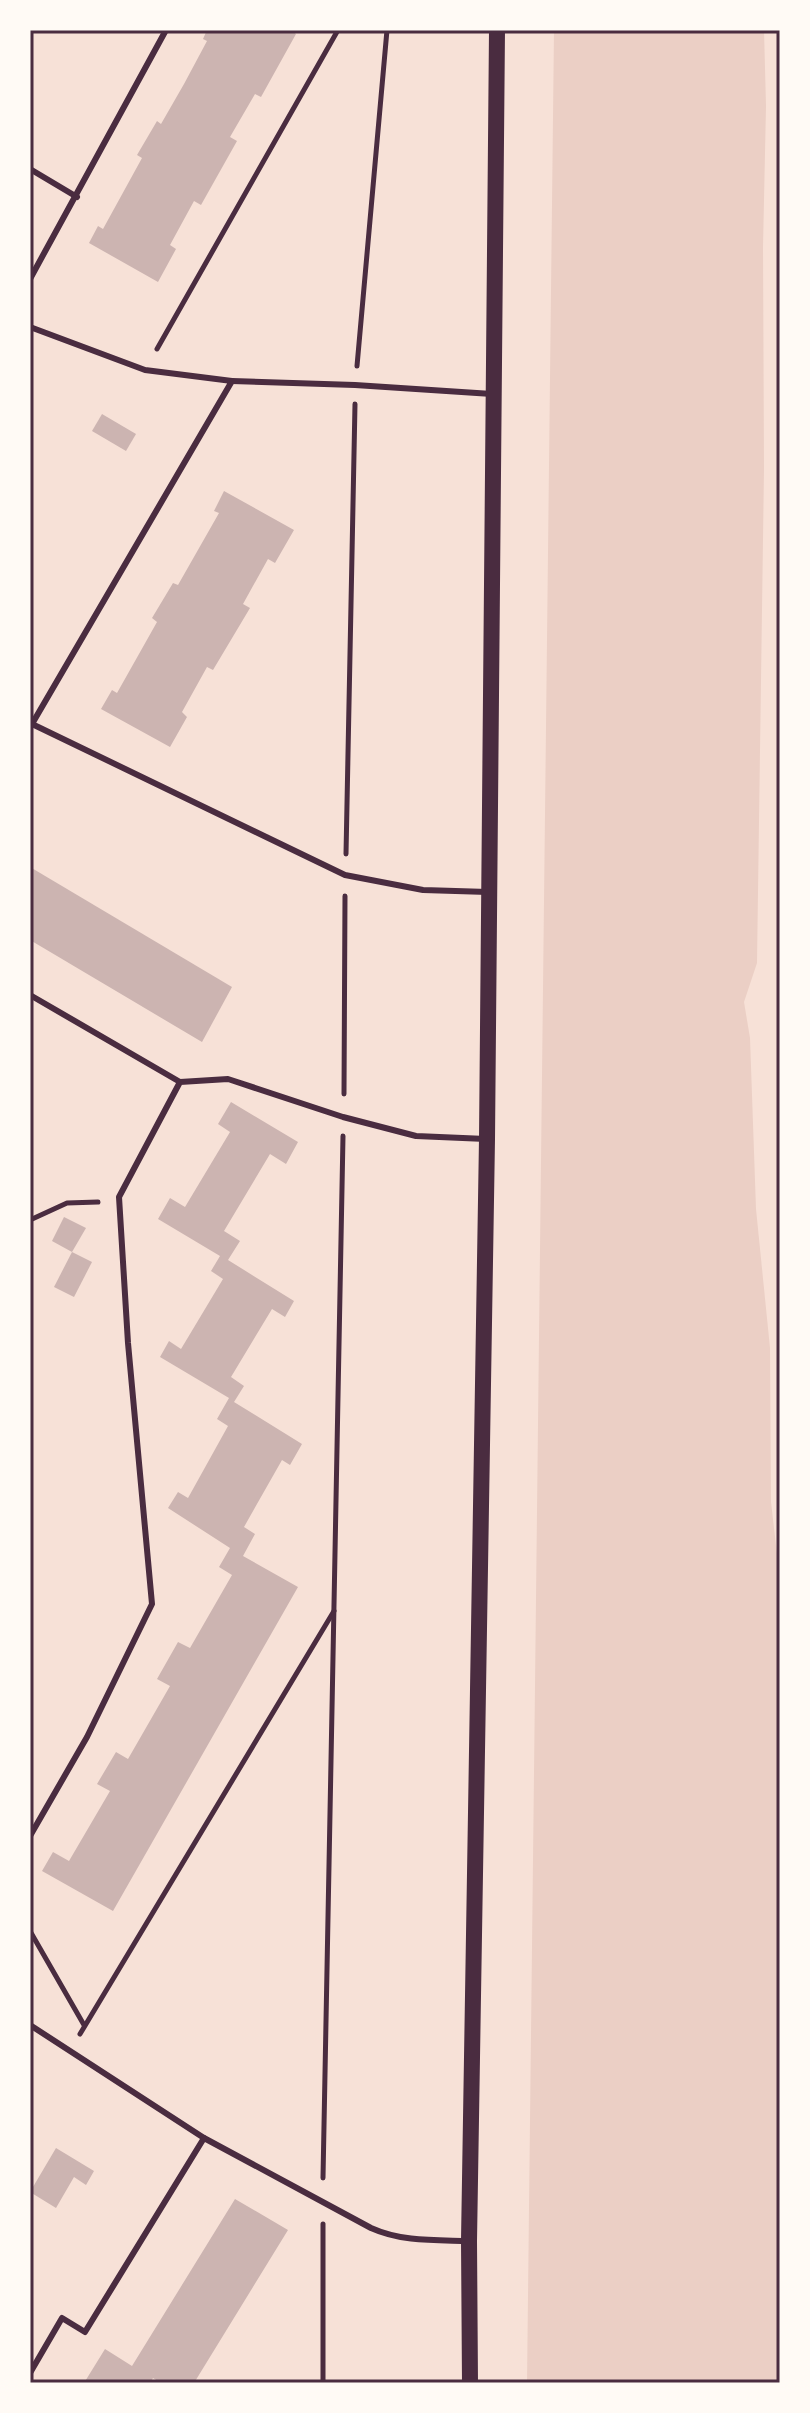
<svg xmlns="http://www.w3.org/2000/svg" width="810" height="2413" viewBox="0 0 810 2413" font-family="'Noto Sans',sans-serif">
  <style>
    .green { fill: #ebcfc5 }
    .building { fill: #ccb4b1 }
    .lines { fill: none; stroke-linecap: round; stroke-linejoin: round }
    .path { stroke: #4a2c40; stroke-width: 5 }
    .service { stroke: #4a2c40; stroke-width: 6 }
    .secondary { stroke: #4a2c40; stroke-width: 16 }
    .neatline { fill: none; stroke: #4a2c40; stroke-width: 3 }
  </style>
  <rect width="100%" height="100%" fill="#f7e1d7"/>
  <polygon class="green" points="554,30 764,30 766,106 763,247 764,469 757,963 744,1002 750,1038 756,1209 770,1348 771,1502 780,1580 778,1840 779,2383 527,2383"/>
  <g class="building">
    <polygon points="207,30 291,30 296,34 261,97 255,94 230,137 237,141 201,205 194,201 170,245 176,249 158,282 89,243 98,226 103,229 142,158 137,155 157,121 161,124 184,84 207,41 203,39"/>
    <polygon points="102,414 136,434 126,451 92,431"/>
    <polygon points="224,491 294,530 275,563 268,559 243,604 250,608 213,670 207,667 182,712 187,717 170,747 101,709 112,690 117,693 157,622 152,618 173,583 178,585 219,513 214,511"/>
    <polygon points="30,867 232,987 202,1042 30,940"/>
    <polygon points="231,1102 298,1142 286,1164 270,1154 224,1231 240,1241 228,1260 294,1301 285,1317 272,1309 231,1377 244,1386 234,1402 302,1444 290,1465 282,1460 244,1527 255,1534 243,1556 298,1587 113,1911 42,1871 53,1852 69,1861 110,1791 97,1784 116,1752 128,1759 170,1686 157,1679 178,1642 190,1648 232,1575 219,1567 230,1548 168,1508 178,1492 188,1498 228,1426 217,1419 229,1398 160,1357 169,1341 181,1349 223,1279 211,1271 220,1256 158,1219 170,1198 185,1207 230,1132 218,1124"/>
    <polygon points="64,1217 86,1228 72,1252 52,1241"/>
    <polygon points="72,1252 92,1262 74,1297 54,1287"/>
    <polygon points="56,2148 94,2171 86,2185 74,2177 56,2208 30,2192"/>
    <polygon points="235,2199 288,2230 194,2383 161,2383 153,2378 150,2383 84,2383 105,2349 132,2366"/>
  </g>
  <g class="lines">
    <g class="path">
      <polyline points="157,349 338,30"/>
      <polyline points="357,366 387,30"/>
      <polyline points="346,854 355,404"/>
      <polyline points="344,1094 345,896"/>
      <polyline points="30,1220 67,1203 98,1202"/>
      <polyline points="30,1931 84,2025"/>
      <polyline points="80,2034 334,1611"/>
      <polyline points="323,2178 343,1136"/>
      <polyline points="323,2383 323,2224"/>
    </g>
    <g class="service">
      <polyline points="30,169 77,197"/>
      <polyline points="30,279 166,30"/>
      <polyline points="30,327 145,370 232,381 32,724 345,875 423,890 488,892"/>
      <polyline points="232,381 355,385 492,394"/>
      <polyline points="30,995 180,1082"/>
      <polyline points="30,1836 87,1737 152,1604 128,1343 119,1197 180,1082 228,1079 343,1117 416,1136 486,1139"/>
      <path d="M 30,2025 L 204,2138 L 371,2228 C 402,2242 435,2240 468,2241"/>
      <polyline points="30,2373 62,2318 85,2332 204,2138"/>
    </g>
    <polyline class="secondary" points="470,2383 469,2241 487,1139 497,30"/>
  </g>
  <rect width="810" height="2413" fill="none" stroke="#fffaf5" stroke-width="64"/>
  <rect x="32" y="32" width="746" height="2349" class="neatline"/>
</svg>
